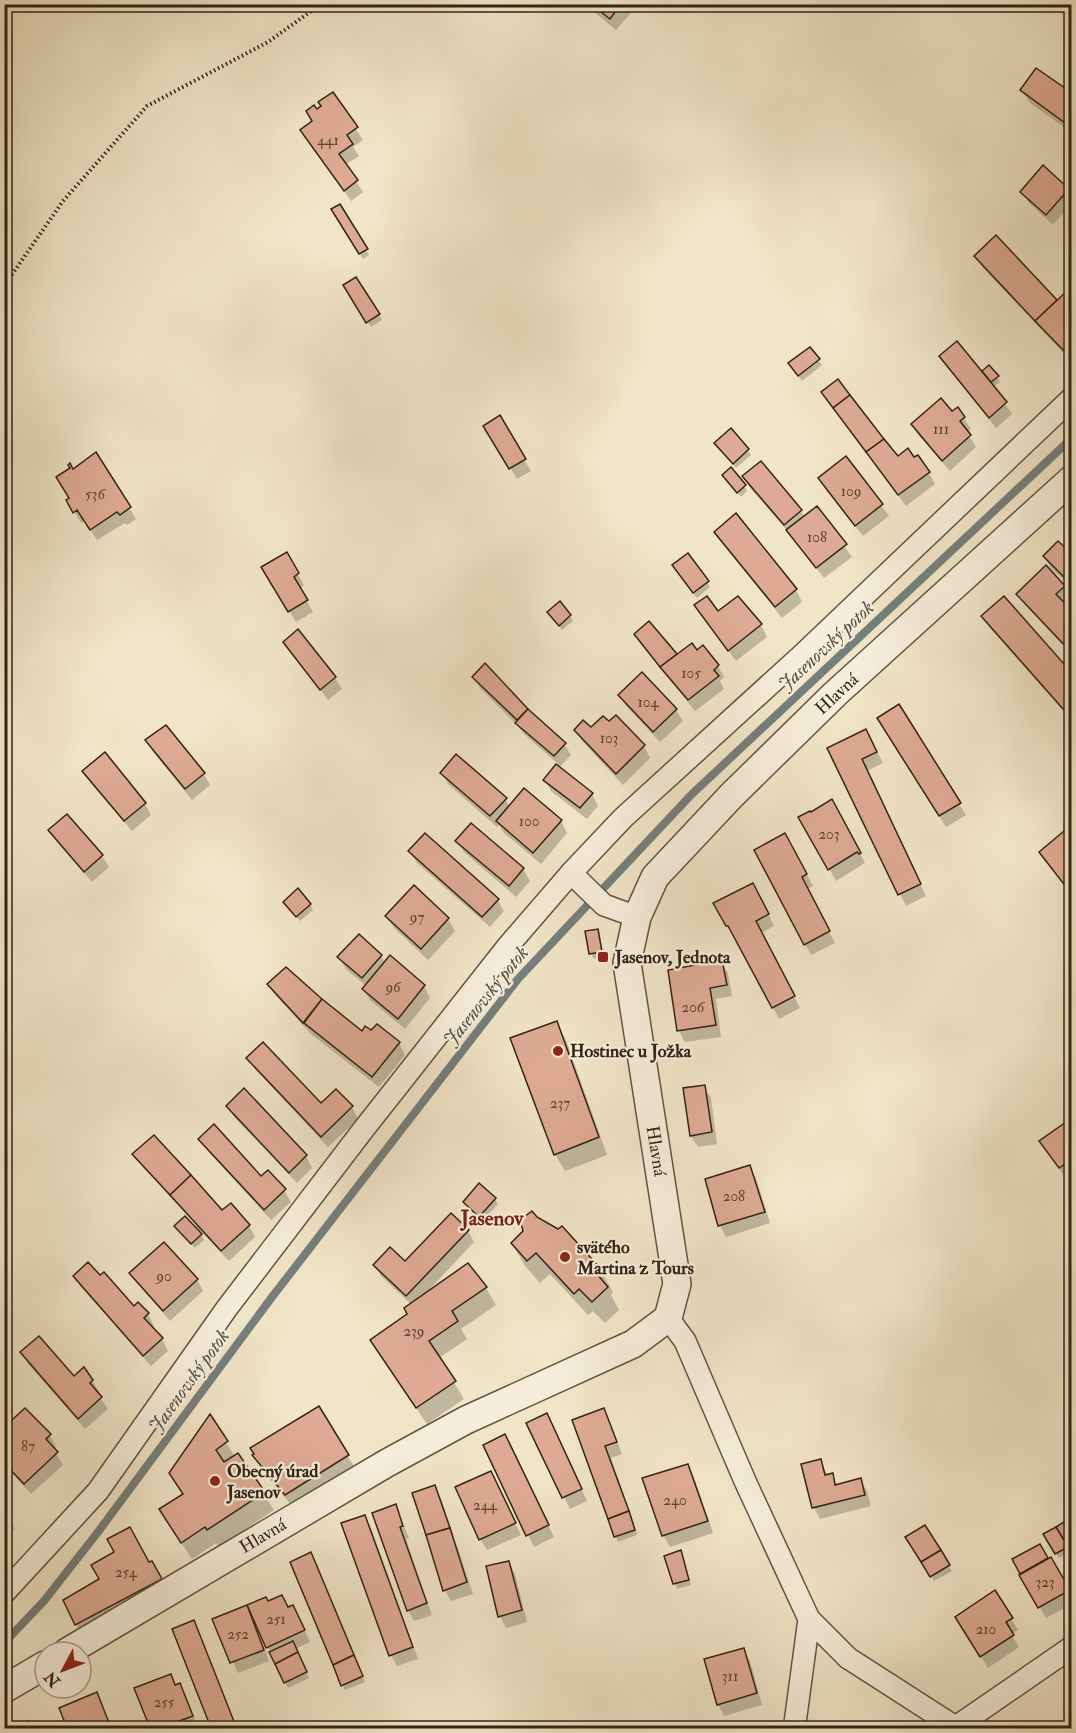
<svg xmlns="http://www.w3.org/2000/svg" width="1076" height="1733" viewBox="0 0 1076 1733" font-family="'IM FELL Double Pica',serif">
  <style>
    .shadow { fill: #0003 }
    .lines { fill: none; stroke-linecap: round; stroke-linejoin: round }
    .stream { stroke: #757f7c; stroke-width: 8 }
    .building { fill: #deaa93; stroke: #322314; stroke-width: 1.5 }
    .minor-casing { stroke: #625441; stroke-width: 24 }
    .tertiary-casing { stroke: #625441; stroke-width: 30 }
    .path { stroke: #322314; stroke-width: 4; stroke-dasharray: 1.5 3; stroke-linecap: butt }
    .minor { stroke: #f6eedb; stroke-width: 21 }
    .tertiary { stroke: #f6eedb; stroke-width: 27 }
    .poi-dot { fill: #8f2418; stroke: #f6eedb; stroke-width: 2 }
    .labels { text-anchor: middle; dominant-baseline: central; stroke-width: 4.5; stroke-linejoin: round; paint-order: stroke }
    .number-label { font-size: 15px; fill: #5d4534 }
    .street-label { font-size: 18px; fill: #322314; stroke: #f6eedb }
    .poi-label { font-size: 18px; font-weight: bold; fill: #322314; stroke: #f6eedb; text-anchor: start }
    .water-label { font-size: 20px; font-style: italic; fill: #535148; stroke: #f6eedb }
    .quarter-label { font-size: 21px; font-weight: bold; fill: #7a1f14; stroke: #f6eedb }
  </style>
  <rect width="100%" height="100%" fill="#f1e5c7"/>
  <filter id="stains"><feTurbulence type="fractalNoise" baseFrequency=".00333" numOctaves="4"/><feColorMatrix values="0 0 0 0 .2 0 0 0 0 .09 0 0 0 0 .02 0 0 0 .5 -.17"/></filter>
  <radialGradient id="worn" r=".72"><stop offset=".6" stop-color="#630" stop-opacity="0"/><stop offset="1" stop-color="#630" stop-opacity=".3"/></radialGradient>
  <g class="shadow">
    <polygon points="584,4 639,4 616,30"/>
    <polygon points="1022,90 1072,95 1072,133 1029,102"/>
    <polygon points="332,94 363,140 353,147 359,156 345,165 363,192 351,201 302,131 314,122 317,111"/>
    <polygon points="1068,190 1072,196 1072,204 1053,225 1029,203 1022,192"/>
    <polygon points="339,206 369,255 363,259 333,209"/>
    <polygon points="996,237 1057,302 1072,296 1072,362 982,267 976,256"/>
    <polygon points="356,279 382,320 371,327 345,285"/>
    <polygon points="810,349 822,365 802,381 793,369"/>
    <polygon points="941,356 987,380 988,379 984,371 997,377 1000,382 993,387 1012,414 996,428 948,367"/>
    <polygon points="838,414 897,459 929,473 935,484 906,506"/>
    <polygon points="499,418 531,471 517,479 485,426"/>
    <polygon points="964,418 971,429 967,432 976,447 950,471 919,436 912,424"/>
    <polygon points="719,448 748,450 751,455 736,468"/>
    <polygon points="96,454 136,519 127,525 125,523 97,540 85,521 81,523 68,501 71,499"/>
    <polygon points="846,458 889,516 863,536 826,490 820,479"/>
    <polygon points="744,477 801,511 805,517 817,508 852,557 824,578 791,535 750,488"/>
    <polygon points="727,480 744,486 747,491 741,497"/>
    <polygon points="736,515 796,590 802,602 782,618 723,543 716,532"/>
    <polygon points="286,554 304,585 300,589 313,612 296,622 263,568"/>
    <polygon points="688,555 710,587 697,598 677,571"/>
    <polygon points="1045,557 1072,557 1072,588 1051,568"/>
    <polygon points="1064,587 1070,598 1064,604 1072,613 1072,655 1025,605 1018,594"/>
    <polygon points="737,598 761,625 767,637 736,661 703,617 718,613"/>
    <polygon points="570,616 573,621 562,630 552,617"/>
    <polygon points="983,617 1072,675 1072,721 990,628"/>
    <polygon points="649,623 677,656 697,652 718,666 724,677 720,681 724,689 695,711 642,645 636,634"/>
    <polygon points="285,642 335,678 342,689 328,700"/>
    <polygon points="485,665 527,710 564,744 571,755 559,768 592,794 598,806 587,819 551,791 545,780 558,764 524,734 519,727 480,688 474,677"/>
    <polygon points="620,695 676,710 683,721 660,742 627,707"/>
    <polygon points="616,717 644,746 650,758 623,785 582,741 576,730 591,729 609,724"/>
    <polygon points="886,729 959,804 966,815 946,827"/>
    <polygon points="4,738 12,751 4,758"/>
    <polygon points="147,741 204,774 210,785 192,800 153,752"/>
    <polygon points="872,742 883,763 867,771 926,896 906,906 829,748"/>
    <polygon points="105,754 145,804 151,815 132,831 90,782 84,771"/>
    <polygon points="442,773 505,799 510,807 561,821 567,833 541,864 504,833 499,825 497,827 448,784"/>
    <polygon points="838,812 865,863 836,881 801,817"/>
    <polygon points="67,816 102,856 109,867 92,882 57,842 50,830"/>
    <polygon points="471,825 523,869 530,881 516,897 464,852 457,841"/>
    <polygon points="1072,830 1072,894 1041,852"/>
    <polygon points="791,846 813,886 807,889 835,943 811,955 805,944"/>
    <polygon points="410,852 497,900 504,911 490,927 417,863"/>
    <polygon points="414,887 448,919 455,931 428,960 394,928 387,917"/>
    <polygon points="759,896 774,926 761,933 800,1008 779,1019 736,936 715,904"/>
    <polygon points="310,904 313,910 300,921 288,907"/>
    <polygon points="597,931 600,936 604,957 594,959 591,954"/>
    <polygon points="381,956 385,963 424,986 430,998 405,1029 370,1000 363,989 366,986 346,969 339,958"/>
    <polygon points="721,962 728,973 732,996 716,999 721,1037 685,1042 679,1031"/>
    <polygon points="286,969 362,1033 399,1043 405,1055 379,1087 311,1034 275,995 269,984"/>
    <polygon points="556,1023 566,1040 607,1155 565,1171 555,1154"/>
    <polygon points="248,1058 321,1105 352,1107 358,1119 328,1147 255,1069"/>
    <polygon points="704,1087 711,1098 717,1144 698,1147 691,1136"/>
    <polygon points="244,1090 306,1156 312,1168 297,1183 234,1117 228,1106"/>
    <polygon points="1072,1120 1072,1175 1066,1179 1048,1152"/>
    <polygon points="200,1139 261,1178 284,1190 291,1202 271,1220 207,1150"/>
    <polygon points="134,1154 222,1212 249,1226 255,1237 229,1261 198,1228 204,1240 195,1248 179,1231 197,1226 141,1165"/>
    <polygon points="749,1166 756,1178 770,1223 726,1237 720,1226 706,1180"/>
    <polygon points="495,1199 498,1204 483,1221 464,1202"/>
    <polygon points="468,1231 474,1242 426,1293 486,1288 496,1305 461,1329 467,1339 439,1358 464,1399 427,1424 382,1358 409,1315 412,1305 381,1276 375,1265 405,1264"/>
    <polygon points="525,1231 600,1269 613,1292 611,1295 619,1310 605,1323 593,1311 588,1315 550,1274 540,1283 525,1266 512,1244"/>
    <polygon points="164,1244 197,1280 203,1291 170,1321 138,1284 131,1273"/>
    <polygon points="74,1276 100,1278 134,1308 138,1304 148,1314 154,1326 151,1328 162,1339 168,1351 151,1366 81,1287"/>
    <polygon points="22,1352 73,1378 92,1380 99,1392 97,1393 108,1409 85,1429 28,1364"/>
    <polygon points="318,1408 358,1473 296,1511 264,1472 254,1455"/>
    <polygon points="604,1410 610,1422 622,1454 611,1458 634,1523 637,1535 618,1542 574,1421"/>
    <polygon points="210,1416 235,1457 238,1455 274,1510 218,1547 216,1543 192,1559 171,1527 184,1495"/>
    <polygon points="528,1424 553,1426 587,1501 570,1509"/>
    <polygon points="4,1429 50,1435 56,1447 53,1449 63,1465 31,1494 4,1465"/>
    <polygon points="485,1446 511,1447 554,1537 534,1547"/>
    <polygon points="820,1461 828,1476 832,1475 838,1485 860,1480 867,1491 871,1506 820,1519 814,1508 802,1465"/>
    <polygon points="688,1466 694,1477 713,1533 670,1547 664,1536 644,1479"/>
    <polygon points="491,1472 521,1535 487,1550 480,1539"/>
    <polygon points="434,1487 441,1498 473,1594 451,1601 445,1590"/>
    <polygon points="395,1506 409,1538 406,1539 432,1615 414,1621 408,1610"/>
    <polygon points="4,1513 15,1529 4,1537"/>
    <polygon points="365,1516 371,1528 418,1659 397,1666 391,1655"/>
    <polygon points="925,1527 952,1571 934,1581 907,1538"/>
    <polygon points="1072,1531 1072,1551 1059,1558 1045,1535"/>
    <polygon points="1039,1546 1047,1560 1050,1559 1072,1595 1072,1604 1046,1618 1021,1575 1014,1560"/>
    <polygon points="311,1554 317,1565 365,1682 345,1690 343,1685"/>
    <polygon points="666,1557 683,1557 691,1585 677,1589"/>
    <polygon points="151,1563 170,1597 86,1641 76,1624"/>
    <polygon points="509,1563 515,1574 527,1622 506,1628 500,1616"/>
    <polygon points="265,1598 268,1603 288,1608 299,1618 310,1642 295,1649 309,1678 288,1688 260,1631 258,1632 269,1661 238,1673 214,1620"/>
    <polygon points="957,1617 1011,1618 1018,1630 1011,1634 1019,1647 988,1668"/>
    <polygon points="193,1622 199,1634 237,1728 213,1728 174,1630"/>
    <polygon points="743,1650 750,1661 762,1705 724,1716 718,1704"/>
    <polygon points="171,1676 177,1686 180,1684 186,1696 198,1728 152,1728 136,1689"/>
    <polygon points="96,1694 112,1728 69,1728 61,1708"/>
  </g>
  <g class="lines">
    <polyline class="stream" points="4,1643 44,1601 98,1532 272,1297 518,979 692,794 1072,438"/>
  </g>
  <g class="building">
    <polygon points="591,4 621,4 610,19"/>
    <polygon points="1036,68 1072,93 1072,128 1020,90"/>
    <polygon points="333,92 358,127 347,135 353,144 339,154 358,180 344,191 300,130 312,121 306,111 314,105 317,109 321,106 318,102"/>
    <polygon points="1043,165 1069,189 1046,215 1020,192"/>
    <polygon points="340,204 368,249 359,254 331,209"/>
    <polygon points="996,235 1057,300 1035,321 974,256"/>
    <polygon points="356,277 380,314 366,323 343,285"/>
    <polygon points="1068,290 1072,294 1072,346 1065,352 1035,321"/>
    <polygon points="957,341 1007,402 989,418 939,356"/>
    <polygon points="810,347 820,359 798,376 788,363"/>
    <polygon points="989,365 999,376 991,382 982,371"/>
    <polygon points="838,379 850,395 833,408 821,392"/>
    <polygon points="850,395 884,439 866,452 833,408"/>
    <polygon points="941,398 952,411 958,407 965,417 960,421 971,435 942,461 911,424"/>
    <polygon points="500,415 526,459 509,469 483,426"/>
    <polygon points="731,428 749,449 733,464 714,443"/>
    <polygon points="884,439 898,456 908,448 914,457 918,455 930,472 898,495 866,452"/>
    <polygon points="96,452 131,507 120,515 117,512 90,530 77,510 73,513 66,500 69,498 56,477 70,468 68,465 70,463 73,469"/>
    <polygon points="846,456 883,504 855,526 818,478"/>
    <polygon points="761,461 802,510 784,525 742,476"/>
    <polygon points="731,467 746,485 737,493 722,475"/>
    <polygon points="817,506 847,544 816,568 786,530"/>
    <polygon points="736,513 797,589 775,607 714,532"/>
    <polygon points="1058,541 1072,554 1072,585 1043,556"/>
    <polygon points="287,552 299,573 294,577 308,600 288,612 261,567"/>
    <polygon points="688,553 709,581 693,593 672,565"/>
    <polygon points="1046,565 1065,586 1056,594 1072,611 1072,653 1016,594"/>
    <polygon points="707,596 718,611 738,596 762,624 728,651 694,605"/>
    <polygon points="1004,596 1072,673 1072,719 981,616"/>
    <polygon points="560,601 571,615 559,626 547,612"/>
    <polygon points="649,621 677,654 660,667 634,634"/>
    <polygon points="298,629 336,677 320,690 283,642"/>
    <polygon points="692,643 697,650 703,645 719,665 714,670 719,676 688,700 660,667"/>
    <polygon points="485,663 528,709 517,720 472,677"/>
    <polygon points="642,672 677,709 653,732 618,695"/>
    <polygon points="899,704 961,803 939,816 877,718"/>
    <polygon points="528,709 566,743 554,756 515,723"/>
    <polygon points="616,715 645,745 616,774 574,730 583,720 591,727 603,716 609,721"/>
    <polygon points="166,725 205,773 185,789 145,740"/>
    <polygon points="866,729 877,752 862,759 921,884 898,895 827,748"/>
    <polygon points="105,752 146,803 124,821 82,771"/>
    <polygon points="456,754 507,798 490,816 440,773"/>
    <polygon points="556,764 593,793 580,808 543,780"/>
    <polygon points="524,788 562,820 533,853 496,821"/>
    <polygon points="832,799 861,853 859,854 857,852 828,870 798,817 810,811 811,812"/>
    <polygon points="67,814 103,855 84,872 48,830"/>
    <polygon points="471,823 524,868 509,886 455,841"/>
    <polygon points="1070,826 1072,828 1070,892 1039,852"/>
    <polygon points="425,833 499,899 482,917 408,851"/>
    <polygon points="785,833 807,874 802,877 830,931 804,945 754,850"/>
    <polygon points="753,883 769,914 756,921 795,996 772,1008 728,926 726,926 713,903"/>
    <polygon points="414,885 449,918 421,949 385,916"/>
    <polygon points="298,888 311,904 296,917 283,902"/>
    <polygon points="598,929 602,952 589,954 585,931"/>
    <polygon points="359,934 382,955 362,978 337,957"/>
    <polygon points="390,955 425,985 398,1019 362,989"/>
    <polygon points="722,960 727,985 710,988 716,1025 677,1031 668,970"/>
    <polygon points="286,967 322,999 303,1023 267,984"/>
    <polygon points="322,999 362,1031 365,1026 371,1030 377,1024 400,1042 372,1077 304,1023"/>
    <polygon points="557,1021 599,1137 554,1155 510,1038"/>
    <polygon points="263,1042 321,1103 336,1089 353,1106 321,1137 246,1058"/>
    <polygon points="705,1085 712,1132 690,1136 683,1088"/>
    <polygon points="244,1088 307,1155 289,1173 226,1106"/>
    <polygon points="1072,1118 1072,1159 1059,1168 1039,1141"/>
    <polygon points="214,1124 261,1176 268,1170 286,1189 264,1210 198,1139"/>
    <polygon points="154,1135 191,1175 170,1195 132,1154"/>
    <polygon points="750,1165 765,1212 718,1226 705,1179"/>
    <polygon points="191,1175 222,1210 231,1203 250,1225 221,1251 170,1195"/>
    <polygon points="479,1183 496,1198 479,1217 463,1202"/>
    <polygon points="532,1211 537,1217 558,1229 562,1226 601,1269 597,1274 608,1287 592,1302 579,1289 574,1294 536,1253 527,1261 511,1243 523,1231 520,1220"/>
    <polygon points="451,1213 469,1230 406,1296 373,1265 390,1247 405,1261"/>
    <polygon points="185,1216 202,1234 191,1244 174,1226"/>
    <polygon points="164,1242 198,1279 163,1311 129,1273"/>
    <polygon points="88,1262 100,1275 104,1272 134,1306 138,1302 149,1313 144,1318 163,1338 143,1356 73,1276"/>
    <polygon points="468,1263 487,1287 452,1311 458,1321 429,1341 456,1381 416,1408 370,1340 407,1314 404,1308"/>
    <polygon points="39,1336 74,1376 84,1367 93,1380 90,1383 102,1397 78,1419 20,1352"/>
    <polygon points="319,1406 349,1455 285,1495 252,1455 254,1454 250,1448"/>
    <polygon points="25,1408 51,1434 46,1439 58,1452 24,1484 4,1463 4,1427"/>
    <polygon points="604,1408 617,1442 605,1446 629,1511 608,1519 572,1420"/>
    <polygon points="547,1413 582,1489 562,1498 526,1423"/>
    <polygon points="210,1414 228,1441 216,1450 224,1462 238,1453 265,1492 207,1530 205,1527 181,1543 159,1509 183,1494 169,1473"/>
    <polygon points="505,1434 549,1525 526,1536 483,1445"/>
    <polygon points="821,1459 825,1475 833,1473 835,1485 861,1478 865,1495 812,1508 801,1464"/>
    <polygon points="688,1464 708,1521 662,1536 642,1478"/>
    <polygon points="491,1471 516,1523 479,1540 455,1487"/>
    <polygon points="435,1485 450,1528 426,1535 412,1493"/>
    <polygon points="396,1504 403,1526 400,1527 427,1603 407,1611 372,1513"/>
    <polygon points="629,1511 635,1530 614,1537 608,1519"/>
    <polygon points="365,1515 413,1647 389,1656 341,1523"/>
    <polygon points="1067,1520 1072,1528 1072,1548 1069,1549 1056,1527"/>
    <polygon points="925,1525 941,1550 921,1562 905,1537"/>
    <polygon points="130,1527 149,1562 152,1561 162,1579 75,1625 63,1600 99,1579 91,1565 114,1552 107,1539"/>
    <polygon points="1056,1527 1068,1547 1055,1554 1043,1534"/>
    <polygon points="450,1528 467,1582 443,1591 426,1535"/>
    <polygon points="1040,1544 1048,1558 1020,1574 1012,1559"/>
    <polygon points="681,1550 689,1580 673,1584 664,1556"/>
    <polygon points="941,1550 950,1565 930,1577 921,1562"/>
    <polygon points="311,1552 354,1655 333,1665 290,1562"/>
    <polygon points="1051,1557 1070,1590 1038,1608 1019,1575"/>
    <polygon points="509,1561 522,1610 498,1617 486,1566"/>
    <polygon points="995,1590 1013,1618 1006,1622 1014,1635 980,1657 955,1617"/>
    <polygon points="282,1595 288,1607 293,1605 305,1630 266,1648 247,1605 266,1597 268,1601"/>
    <polygon points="247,1605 264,1650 230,1663 212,1619"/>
    <polygon points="194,1620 235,1724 224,1728 211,1728 172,1629"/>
    <polygon points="293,1641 298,1652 275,1664 269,1652"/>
    <polygon points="744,1648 757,1693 717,1705 704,1659"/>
    <polygon points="298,1652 307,1672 284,1683 275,1664"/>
    <polygon points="354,1655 363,1676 341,1686 333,1665"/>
    <polygon points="171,1674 175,1685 180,1683 193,1716 160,1728 150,1728 134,1688"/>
    <polygon points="97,1692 111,1728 67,1728 59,1708"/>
    <polygon points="29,1721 32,1728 10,1728"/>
  </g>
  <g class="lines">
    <defs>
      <g id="minor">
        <polyline points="571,873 604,905 637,917"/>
        <polyline points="668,1318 685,1341 745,1481 809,1619 795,1723 796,1728"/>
        <polyline points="4,1593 98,1491 227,1308 363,1130 508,946 571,873 623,818 802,655 1072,398"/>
        <polyline points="809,1619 848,1658 957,1728"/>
        <polyline points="956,1727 1072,1647"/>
      </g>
      <g id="tertiary">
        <polyline points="67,1652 387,1463 466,1420 633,1344 668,1318 677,1284 627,963 637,917 655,877 731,796 835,694 1072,479"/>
        <polyline points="4,1689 45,1665"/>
      </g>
    </defs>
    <use href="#minor" class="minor-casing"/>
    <use href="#tertiary" class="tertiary-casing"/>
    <polyline class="path" points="4,286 63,201 147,106 268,42 321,4"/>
    <use href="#minor" class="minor"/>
    <use href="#tertiary" class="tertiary"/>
  </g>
  <g class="poi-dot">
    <rect x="597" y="951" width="12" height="12" rx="3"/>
    <circle cx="558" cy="1051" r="6"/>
    <circle cx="565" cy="1257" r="6"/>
    <circle cx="215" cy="1481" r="6"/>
  </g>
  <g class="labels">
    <g class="number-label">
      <text x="328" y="140">441</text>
      <text x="941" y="429">111</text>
      <text x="851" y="491">109</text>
      <text x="95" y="494">536</text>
      <text x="817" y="537">108</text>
      <text x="691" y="673">105</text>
      <text x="648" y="702">104</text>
      <text x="609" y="738">103</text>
      <text x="529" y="821">100</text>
      <text x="829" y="834">203</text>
      <text x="417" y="917">97</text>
      <text x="393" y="987">96</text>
      <text x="693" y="1007">206</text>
      <text x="560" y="1103">237</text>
      <text x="734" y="1196">208</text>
      <text x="164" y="1276">90</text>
      <text x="414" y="1331">239</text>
      <text x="28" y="1446">87</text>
      <text x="675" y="1500">240</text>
      <text x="485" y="1505">244</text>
      <text x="126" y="1572">254</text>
      <text x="1045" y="1582">323</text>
      <text x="276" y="1619">251</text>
      <text x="986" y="1629">210</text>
      <text x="238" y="1634">252</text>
      <text x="730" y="1676">311</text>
      <text x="164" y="1702">255</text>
    </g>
    <g class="street-label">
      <text transform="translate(837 694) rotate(-43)">Hlavná</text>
      <text transform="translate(656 1151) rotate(81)">Hlavná</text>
      <text transform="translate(263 1536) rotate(-31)">Hlavná</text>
    </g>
    <g class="poi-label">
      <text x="615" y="957">Jasenov, Jednota</text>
      <text x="570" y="1051">Hostinec u Jožka</text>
      <text x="577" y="1247">svätého<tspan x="577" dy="21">Martina z Tours</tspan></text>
      <text x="227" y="1471">Obecný úrad<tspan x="227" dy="21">Jasenov</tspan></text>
    </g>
    <g class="water-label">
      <text transform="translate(826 646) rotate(-43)">Jasenovský potok</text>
      <text transform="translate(486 996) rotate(-51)">Jasenovský potok</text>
      <text transform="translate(189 1381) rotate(-54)">Jasenovský potok</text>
    </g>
    <g class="quarter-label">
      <text x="492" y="1218">Jasenov</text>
    </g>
  </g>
  <rect width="1076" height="1733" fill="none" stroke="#f1e5c7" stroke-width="24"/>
  <rect x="6" y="6" width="1064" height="1721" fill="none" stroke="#322314" stroke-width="3"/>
  <rect x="12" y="12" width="1052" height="1709" fill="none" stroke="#322314" stroke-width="1.5"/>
  <g transform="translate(63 1670) rotate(229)"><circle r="28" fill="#f6eedb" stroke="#a89d8b" stroke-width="1.5"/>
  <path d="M0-4.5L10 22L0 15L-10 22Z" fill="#8f2418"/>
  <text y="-9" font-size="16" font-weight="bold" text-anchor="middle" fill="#322314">N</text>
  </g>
  <rect width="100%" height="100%" filter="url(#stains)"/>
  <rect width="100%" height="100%" fill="url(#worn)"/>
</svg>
